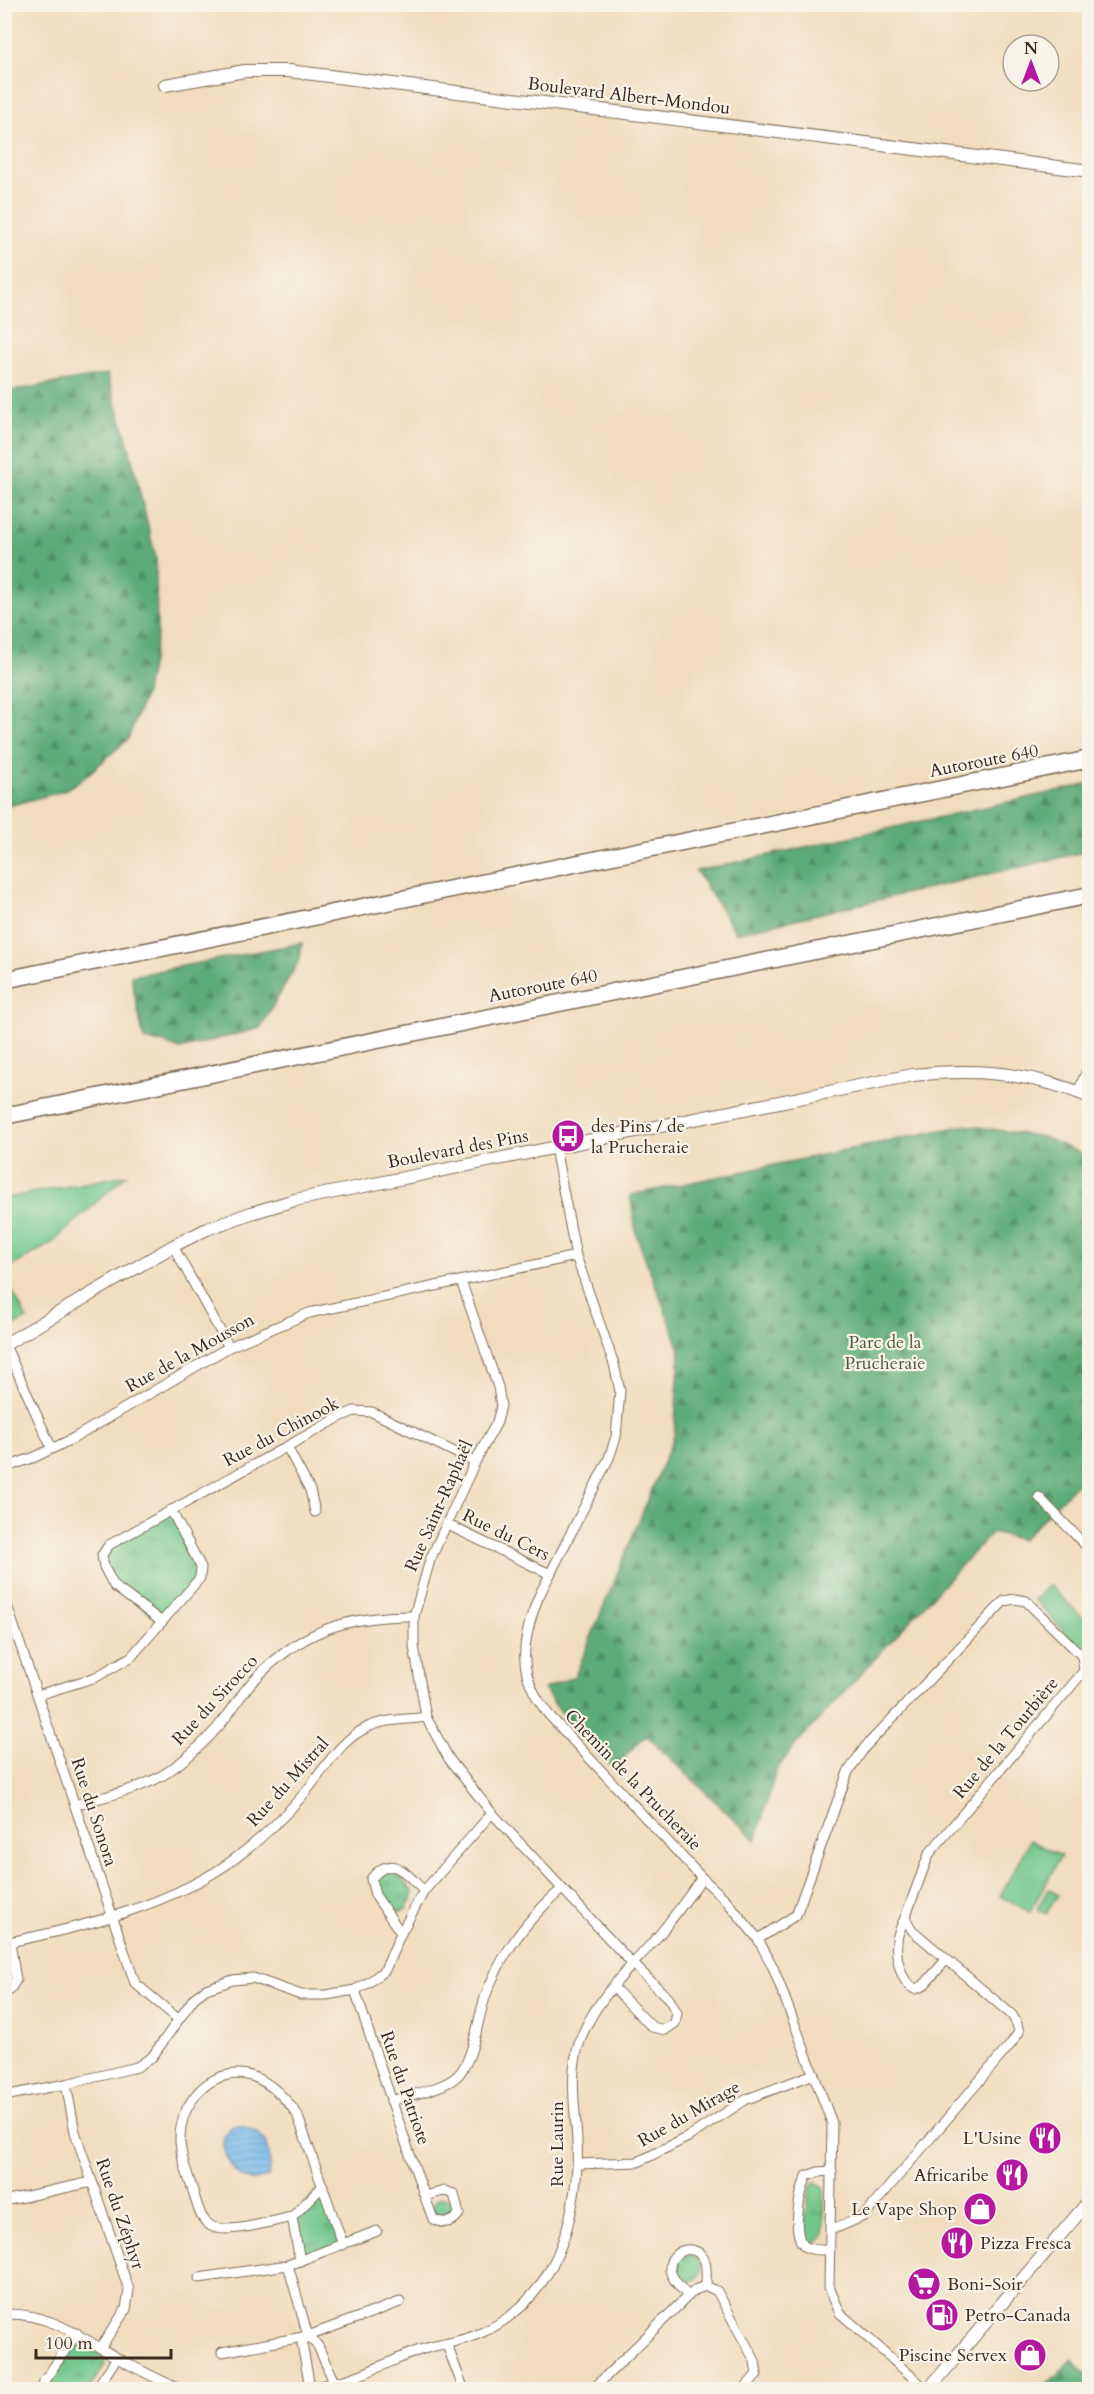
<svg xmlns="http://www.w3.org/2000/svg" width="1094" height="2394" viewBox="0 0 1094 2394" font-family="Cardo,serif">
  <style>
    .grass { fill: url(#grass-tufts); stroke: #567855; stroke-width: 1.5 }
    .forest { fill: url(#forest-firs); stroke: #4c6b4b; stroke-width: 1.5 }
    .park { fill: #72c78c; stroke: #567855; stroke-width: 1.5 }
    .water { fill: url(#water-rules); stroke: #597286; stroke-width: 1.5 }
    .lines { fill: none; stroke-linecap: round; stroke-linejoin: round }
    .street-casing { stroke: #7b6956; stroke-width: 11 }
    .secondary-casing { stroke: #7b6956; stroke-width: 14 }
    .highway-casing { stroke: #7b6956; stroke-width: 19 }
    .street { stroke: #fff; stroke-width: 9 }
    .secondary { stroke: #fff; stroke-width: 12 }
    .highway { stroke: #fff; stroke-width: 16 }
    .labels { text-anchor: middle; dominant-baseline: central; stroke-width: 4.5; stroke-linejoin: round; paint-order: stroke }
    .street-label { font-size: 18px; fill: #3b2a1e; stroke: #f7f3e8 }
    .poi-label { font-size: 18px; fill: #3b2a1e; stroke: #f7f3e8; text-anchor: start }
    .park-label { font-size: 18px; fill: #4c593f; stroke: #f7f3e8 }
  </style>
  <defs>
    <pattern id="grass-tufts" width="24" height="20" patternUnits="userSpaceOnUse" patternTransform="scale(1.5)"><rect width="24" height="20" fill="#72c78c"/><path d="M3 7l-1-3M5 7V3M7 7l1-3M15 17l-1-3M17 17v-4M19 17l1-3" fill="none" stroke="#5fa272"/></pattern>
    <pattern id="forest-firs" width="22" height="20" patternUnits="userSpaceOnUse" patternTransform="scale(1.5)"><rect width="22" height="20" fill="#5dac78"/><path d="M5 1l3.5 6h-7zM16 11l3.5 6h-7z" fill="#4e8c62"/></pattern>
    <pattern id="water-rules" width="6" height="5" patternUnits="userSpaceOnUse" patternTransform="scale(1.5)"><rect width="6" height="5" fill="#77baed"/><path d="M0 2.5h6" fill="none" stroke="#6397bf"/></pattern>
  </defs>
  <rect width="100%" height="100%" fill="#f7f3e8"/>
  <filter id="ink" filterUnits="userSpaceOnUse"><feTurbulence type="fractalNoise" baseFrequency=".0167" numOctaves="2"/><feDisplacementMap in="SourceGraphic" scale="12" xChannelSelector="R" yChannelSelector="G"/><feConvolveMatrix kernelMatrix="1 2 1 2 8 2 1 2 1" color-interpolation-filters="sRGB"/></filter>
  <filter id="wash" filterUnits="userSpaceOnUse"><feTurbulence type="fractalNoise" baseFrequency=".008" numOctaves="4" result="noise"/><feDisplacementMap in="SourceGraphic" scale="24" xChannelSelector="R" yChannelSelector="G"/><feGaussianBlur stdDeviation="1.35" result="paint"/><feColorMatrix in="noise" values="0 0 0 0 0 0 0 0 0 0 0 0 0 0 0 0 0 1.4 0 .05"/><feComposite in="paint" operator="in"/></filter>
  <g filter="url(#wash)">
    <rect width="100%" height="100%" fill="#f1ddbe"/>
    <g class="grass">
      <polygon points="171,1510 201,1573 162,1622 114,1586 104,1567 109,1545"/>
      <path d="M 390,1870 L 397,1874 L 413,1892 L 411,1902 L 409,1901 L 407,1908 L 401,1911 C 385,1910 372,1886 381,1873 Z"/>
      <polygon points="4,1952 8,1956 12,1979 8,1985 5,1986"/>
      <polygon points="816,2182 824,2187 824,2236 814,2244 810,2243 803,2234 810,2189"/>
      <polygon points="323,2186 343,2245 300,2261 292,2217"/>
      <circle cx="443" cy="2208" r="10"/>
      <circle cx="688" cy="2268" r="13"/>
      <path d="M 83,2346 C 92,2351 105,2354 105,2365 L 89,2389 L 47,2389 L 74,2348 Z"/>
    </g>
    <g class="forest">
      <polygon points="107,374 127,439 156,559 157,636 146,692 128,739 84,778 63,791 5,807 5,392"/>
      <polygon points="1089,784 1089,851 736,933 696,871"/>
      <polygon points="302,943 300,959 260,1028 180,1049 165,1043 144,1040 131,976"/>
      <polygon points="965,1125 1043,1137 1089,1157 1089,1471 1022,1540 992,1532 797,1743 776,1770 756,1840 646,1735 613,1769 556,1706 544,1689 575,1676 674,1436 680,1349 637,1237 630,1195"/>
      <polygon points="1073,2359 1089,2379 1089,2389 1042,2389"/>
    </g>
    <g class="park">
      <polygon points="126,1175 51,1244 5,1270 5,1198"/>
      <polygon points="4,1275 27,1319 5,1330 4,1330"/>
      <polygon points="1049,1585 1089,1624 1089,1659 1034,1599"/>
      <polygon points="1030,1840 1061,1856 1030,1912 1000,1896"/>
      <polygon points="1048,1889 1058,1895 1046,1914 1037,1909"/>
    </g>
    <path class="water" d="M 233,2126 C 264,2125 274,2150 268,2177 C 262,2178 255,2181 249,2180 C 235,2178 219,2151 224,2137 C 225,2133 230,2129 233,2126 Z"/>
  </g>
  <g filter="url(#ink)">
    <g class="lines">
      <defs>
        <g id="street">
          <polyline points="1078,1092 1090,1063"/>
          <path d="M 555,1148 L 576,1256 L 614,1364 L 620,1391 L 616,1437 L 609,1458 L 538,1598 C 521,1644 516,1674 549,1715 L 702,1878 L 725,1899 L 758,1939 L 773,1967 L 832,2123 L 829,2287 L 840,2313 L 927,2390"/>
          <polyline points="173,1246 229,1347"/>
          <polyline points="461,1281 498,1387 501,1406 497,1422 475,1462 430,1560 414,1616 414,1646 426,1717 449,1759 491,1812 627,1958 669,1999 677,2013 675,2023 665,2030 652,2027 613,1987"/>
          <polyline points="5,1345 52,1449"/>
          <polyline points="287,1447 310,1490 315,1512"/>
          <polyline points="4,1468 35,1457 74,1438 229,1347 309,1313 576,1256"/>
          <polyline points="1039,1497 1090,1550"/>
          <polyline points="448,1525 550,1574"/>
          <polyline points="4,1597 135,1983 178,2019"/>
          <polyline points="162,1622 114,1586 104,1567 102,1555 109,1545 340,1417 354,1411 372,1412 475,1462"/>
          <polyline points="38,1695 96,1677 131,1657 200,1578 201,1567 171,1510"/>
          <path d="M 75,1805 C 105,1796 144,1789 169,1771 C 190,1756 211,1737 226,1717 C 236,1705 243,1691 254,1680 C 302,1630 345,1616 414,1616"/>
          <path d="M 905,1918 C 902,1925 897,1934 897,1941 C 895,1955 901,1984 915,1989 L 923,1986 L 946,1960"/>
          <path d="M 401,1933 L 375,1895 L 371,1879 C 392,1852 406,1874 424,1891"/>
          <polyline points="758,1939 796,1915 848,1772 865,1747 1004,1601 1015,1599 1026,1601 1082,1656 1084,1671 929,1854 905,1918 912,1930 1012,2015 1017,2024 1019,2032 1010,2045 864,2216 839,2227 831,2227"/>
          <path d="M 4,1943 C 80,1928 176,1904 237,1857 C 261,1839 283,1818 303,1795 C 323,1772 339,1740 368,1727 C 385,1719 407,1720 426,1717"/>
          <path d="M 355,1990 C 380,2067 405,2143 433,2219 C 443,2224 452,2224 459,2214 L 454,2194 L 444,2191 L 425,2196"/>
          <polyline points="4,1992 10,1990 16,1980 10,1942"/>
          <polyline points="66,2084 75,2132 129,2290 126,2309 101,2347"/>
          <polyline points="4,2096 66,2084 137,2067 152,2057 194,1998 206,1989 233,1980 253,1978 301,1995 326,1995 355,1990 368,1983 385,1970 401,1933 424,1891 492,1813"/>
          <path d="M 391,2101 C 410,2095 442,2089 456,2077 C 475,2061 477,2016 487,1992 C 503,1951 529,1917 562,1889"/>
          <polyline points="577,2164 638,2162 688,2137 747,2099 814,2074"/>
          <polyline points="4,2201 92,2182"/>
          <polyline points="292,2217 323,2186"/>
          <path d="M 829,2250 C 822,2250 813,2251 806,2247 C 790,2237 800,2190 807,2176 L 818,2172 L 832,2171"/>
          <path d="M 300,2261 L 292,2217 C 272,2221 228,2235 211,2226 C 199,2219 197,2203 193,2191 C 188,2175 181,2159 180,2142 C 179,2109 202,2074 239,2074 C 264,2075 284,2096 297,2114 L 343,2245"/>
          <polyline points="288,2265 308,2336 318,2346 334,2382"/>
          <polyline points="199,2278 288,2265 377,2231"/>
          <path d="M 688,2296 C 682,2289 671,2279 670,2269 C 669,2248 699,2242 705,2262 C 707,2269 706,2278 706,2286"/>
          <path d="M 4,2314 C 49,2312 82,2338 119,2359 C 139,2370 160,2380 181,2390"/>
          <polyline points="308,2336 302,2344 310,2387"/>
          <polyline points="447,2345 464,2390"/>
          <polyline points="222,2352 308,2336 400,2302"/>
          <polyline points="42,2390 44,2381 77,2333"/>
          <polyline points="95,2390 117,2358"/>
          <path d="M 299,2390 C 314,2387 329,2384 344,2380 C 370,2373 394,2359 420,2350 C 440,2344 461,2342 481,2333 C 548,2303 573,2236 577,2166 C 580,2125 566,2084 579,2044 C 593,2000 629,1970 659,1935 C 674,1917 688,1897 702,1878"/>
          <polyline points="592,2390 688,2296 697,2289 706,2286 717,2291 755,2361 757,2374 743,2390"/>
        </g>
        <g id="secondary">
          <polyline points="165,85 245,71 289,71 1090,171"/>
          <path d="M 4,1345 L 173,1246 L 207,1229 L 251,1213 L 295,1200 L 913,1075 C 972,1068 1034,1073 1090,1097"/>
          <polyline points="928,2390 1090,2200"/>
        </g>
        <g id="highway">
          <polyline points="4,980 1090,759"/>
          <polyline points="4,1116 1090,895"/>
        </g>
      </defs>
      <use href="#street" class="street-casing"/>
      <use href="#secondary" class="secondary-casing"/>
      <use href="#highway" class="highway-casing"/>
      <use href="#street" class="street"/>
      <use href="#secondary" class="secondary"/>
      <use href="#highway" class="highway"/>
    </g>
  </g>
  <defs>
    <symbol id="bus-disc" viewBox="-11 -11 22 22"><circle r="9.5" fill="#b5179e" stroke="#f7f3e8"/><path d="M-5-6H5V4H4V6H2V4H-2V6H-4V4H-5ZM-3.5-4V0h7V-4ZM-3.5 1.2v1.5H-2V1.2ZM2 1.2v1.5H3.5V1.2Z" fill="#fff"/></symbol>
    <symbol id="restaurant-disc" viewBox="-11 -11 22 22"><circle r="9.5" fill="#b5179e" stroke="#f7f3e8"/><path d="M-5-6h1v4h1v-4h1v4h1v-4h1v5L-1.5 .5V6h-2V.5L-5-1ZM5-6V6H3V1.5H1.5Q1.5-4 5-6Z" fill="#fff"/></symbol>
    <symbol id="shop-disc" viewBox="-11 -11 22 22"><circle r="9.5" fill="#b5179e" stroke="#f7f3e8"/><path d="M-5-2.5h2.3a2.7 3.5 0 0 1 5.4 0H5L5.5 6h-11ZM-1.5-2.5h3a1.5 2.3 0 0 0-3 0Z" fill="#fff"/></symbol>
    <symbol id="supermarket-disc" viewBox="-11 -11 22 22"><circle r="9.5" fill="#b5179e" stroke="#f7f3e8"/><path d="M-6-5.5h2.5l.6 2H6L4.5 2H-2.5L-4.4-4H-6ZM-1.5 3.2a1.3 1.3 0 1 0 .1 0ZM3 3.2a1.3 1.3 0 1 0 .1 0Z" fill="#fff"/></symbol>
    <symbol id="fuel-disc" viewBox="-11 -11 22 22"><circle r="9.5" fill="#b5179e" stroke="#f7f3e8"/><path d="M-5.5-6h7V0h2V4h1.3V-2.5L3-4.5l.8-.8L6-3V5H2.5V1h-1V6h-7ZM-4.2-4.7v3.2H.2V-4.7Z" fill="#fff"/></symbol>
  </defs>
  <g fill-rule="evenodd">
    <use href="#bus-disc" x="549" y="1117" width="38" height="38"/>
    <use href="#restaurant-disc" x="1026" y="2119" width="38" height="38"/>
    <use href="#restaurant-disc" x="993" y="2156" width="38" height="38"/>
    <use href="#shop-disc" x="961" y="2190" width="38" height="38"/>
    <use href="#restaurant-disc" x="938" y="2224" width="38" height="38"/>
    <use href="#supermarket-disc" x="905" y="2265" width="38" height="38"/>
    <use href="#fuel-disc" x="923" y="2296" width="38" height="38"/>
    <use href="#shop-disc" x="1011" y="2336" width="38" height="38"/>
  </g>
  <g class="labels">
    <g class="street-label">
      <text transform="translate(629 96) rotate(7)">Boulevard Albert-Mondou</text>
      <text transform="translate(984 761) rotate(-11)">Autoroute 640</text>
      <text transform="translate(543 986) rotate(-11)">Autoroute 640</text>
      <text transform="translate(458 1149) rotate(-11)">Boulevard des Pins</text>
      <text transform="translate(190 1353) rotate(-29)">Rue de la Mousson</text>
      <text transform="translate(281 1432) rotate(-28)">Rue du Chinook</text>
      <text transform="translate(439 1506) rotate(-66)">Rue Saint-Raphaël</text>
      <text transform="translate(506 1535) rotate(26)">Rue du Cers</text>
      <text transform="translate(215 1700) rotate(-47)">Rue du Sirocco</text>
      <text transform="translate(1006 1738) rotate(-50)">Rue de la Tourbière</text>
      <text transform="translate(633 1780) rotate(46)">Chemin de la Prucheraie</text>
      <text transform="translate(288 1782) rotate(-48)">Rue du Mistral</text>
      <text transform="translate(94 1812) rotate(72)">Rue du Sonora</text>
      <text transform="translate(405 2088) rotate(71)">Rue du Patriote</text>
      <text transform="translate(689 2114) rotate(-30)">Rue du Mirage</text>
      <text transform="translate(557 2144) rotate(-90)">Rue Laurin</text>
      <text transform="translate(120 2214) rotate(71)">Rue du Zéphyr</text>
    </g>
    <g class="poi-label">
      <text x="591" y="1126">des Pins / de<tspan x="591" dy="21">la Prucheraie</tspan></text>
      <text x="1022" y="2138" text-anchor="end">L'Usine</text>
      <text x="989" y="2175" text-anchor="end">Africaribe</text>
      <text x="957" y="2209" text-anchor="end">Le Vape Shop</text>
      <text x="980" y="2243">Pizza Fresca</text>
      <text x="947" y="2284">Boni-Soir</text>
      <text x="965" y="2315">Petro-Canada</text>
      <text x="1007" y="2355" text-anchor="end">Piscine Servex</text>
    </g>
    <g class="park-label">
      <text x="885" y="1342">Parc de la<tspan x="885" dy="21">Prucheraie</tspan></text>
    </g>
  </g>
  <rect width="1094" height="2394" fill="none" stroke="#f7f3e8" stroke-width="24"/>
  <g transform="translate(1031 63)"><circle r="28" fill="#f7f3e8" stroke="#aca397" stroke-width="1.5"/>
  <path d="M0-4.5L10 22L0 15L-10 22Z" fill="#b5179e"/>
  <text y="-9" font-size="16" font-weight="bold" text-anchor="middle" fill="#3b2a1e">N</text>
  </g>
  <path d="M36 2349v9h135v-9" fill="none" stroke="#3b2a1e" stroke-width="3"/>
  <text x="45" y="2349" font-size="18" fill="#3b2a1e" stroke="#f7f3e8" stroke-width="4.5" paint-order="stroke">100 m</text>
</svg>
